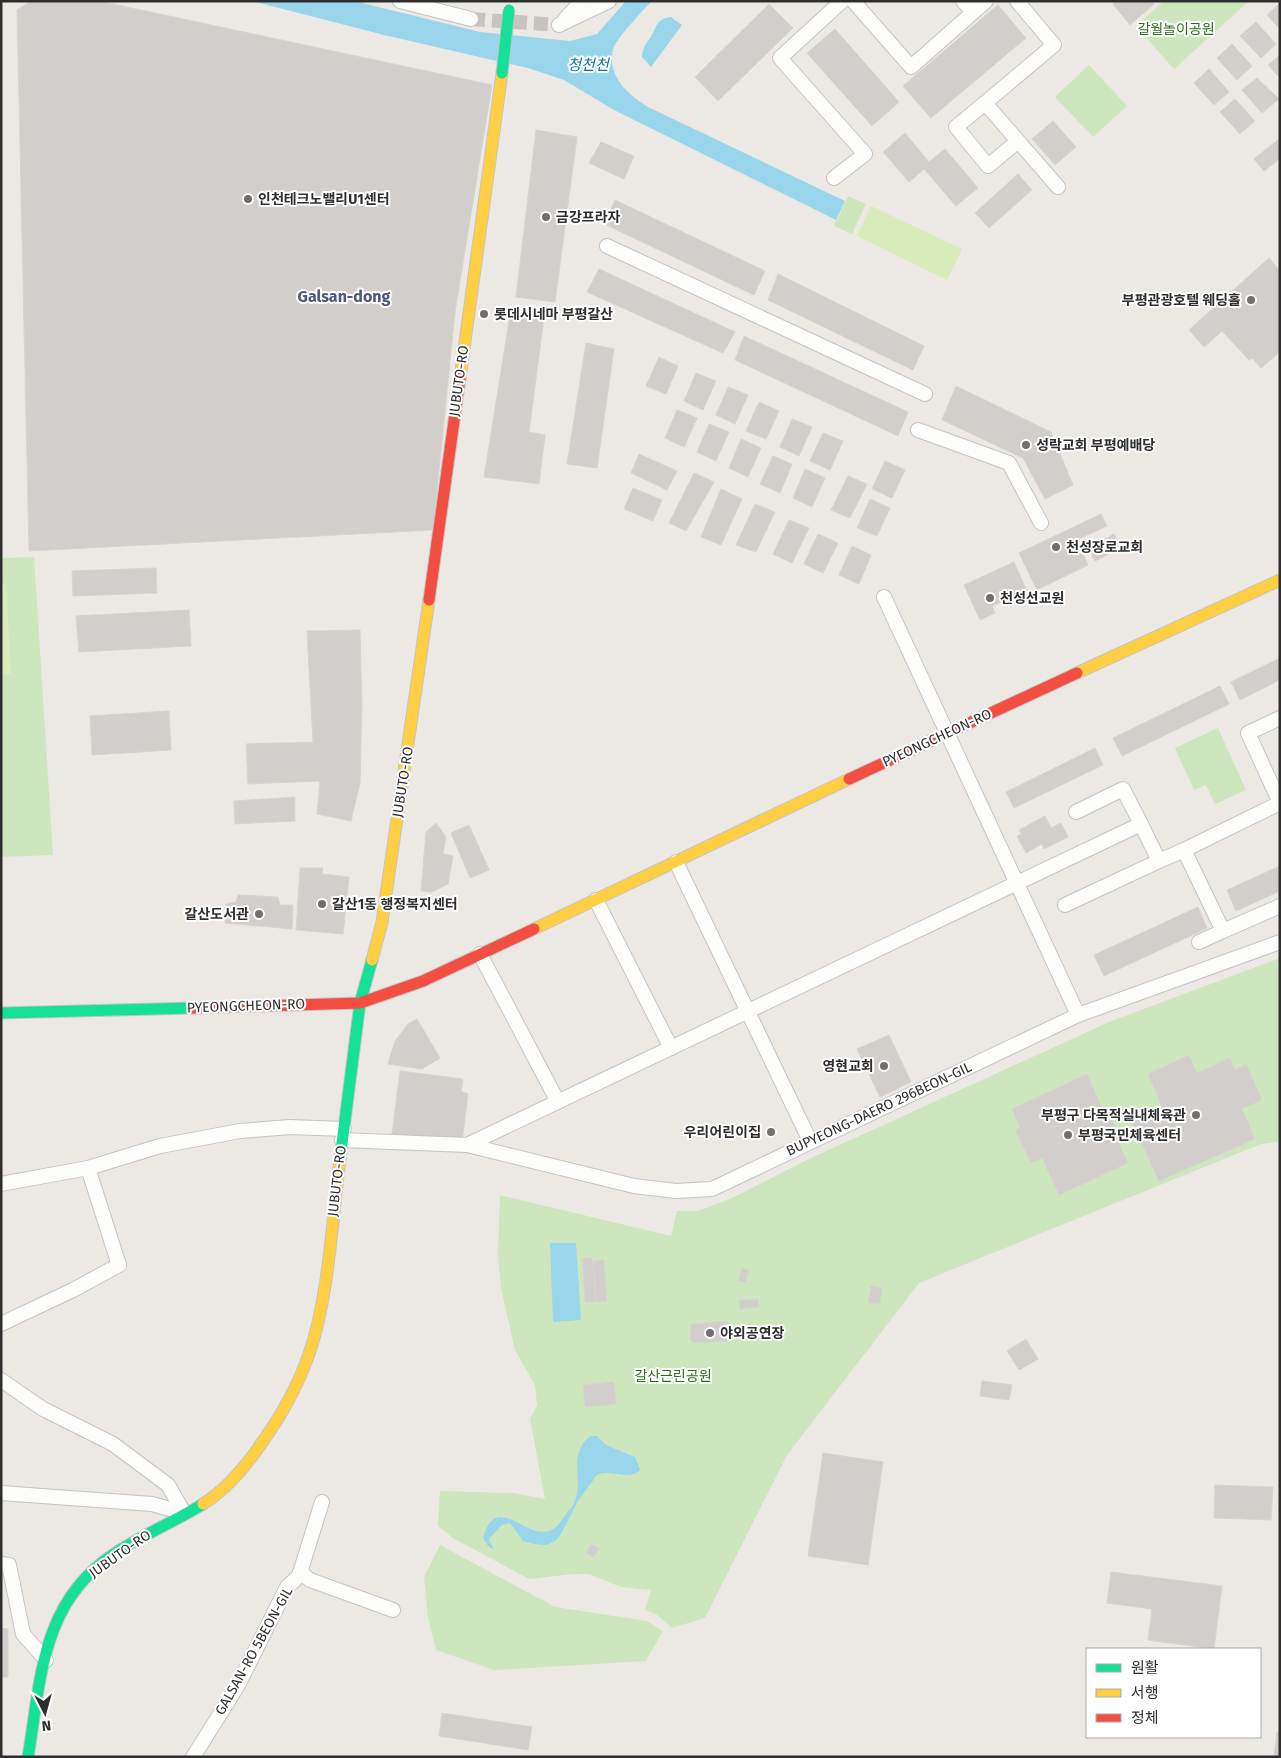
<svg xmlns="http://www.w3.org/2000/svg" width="1281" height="1758" viewBox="0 0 1281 1758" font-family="'Fira Sans','Noto Sans KR',sans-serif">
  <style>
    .green { fill: #cee6be }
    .pitch { fill: #d9eabb }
    .water { fill: #99d6ec }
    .building { fill: #d1cecb; stroke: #d7d4d0 }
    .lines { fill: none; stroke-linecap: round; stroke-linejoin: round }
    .street-tunnel { stroke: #c6c3c0; stroke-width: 14; stroke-dasharray: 14 7; stroke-linecap: butt }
    .street-casing { stroke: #c5c4c5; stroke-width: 16 }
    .fast-casing { stroke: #c5c4c5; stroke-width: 13 }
    .slow-casing { stroke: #c5c4c5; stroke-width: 13 }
    .jam-casing { stroke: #c5c4c5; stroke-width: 13 }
    .street { stroke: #fcfcfb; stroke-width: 14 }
    .fast { stroke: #16e098; stroke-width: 11 }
    .slow { stroke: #ffcf43; stroke-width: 11 }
    .jam { stroke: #f24e42; stroke-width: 11 }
    .fast-bridge-casing { stroke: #c5c4c5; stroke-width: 13; stroke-linecap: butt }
    .fast-bridge { stroke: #16e098; stroke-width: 11 }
    .poi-dot { fill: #706f6e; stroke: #fff; stroke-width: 2 }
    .labels { text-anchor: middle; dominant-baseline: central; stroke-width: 4; stroke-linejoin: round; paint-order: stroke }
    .park-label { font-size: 14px; fill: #2c6e1b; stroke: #fff }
    .poi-label { font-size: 14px; font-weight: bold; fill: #2e2e2e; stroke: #fff; text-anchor: start }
    .street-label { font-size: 14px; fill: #2e2e2e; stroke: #fff }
    .water-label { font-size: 15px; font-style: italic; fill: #0d6fa3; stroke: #fff }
    .quarter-label { font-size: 16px; font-weight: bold; fill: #4d5680; stroke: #fff }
  </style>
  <rect width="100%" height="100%" fill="#ece8e4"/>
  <g class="green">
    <polygon points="1164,1 1249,1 1174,69 1136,26"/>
    <polygon points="1089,65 1127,106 1093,137 1055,97"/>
    <polygon points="848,196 866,204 852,234 834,226"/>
    <polygon points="34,557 53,855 1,857 1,558"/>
    <polygon points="1218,728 1246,790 1215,804 1206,785 1194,790 1175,748"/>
    <polygon points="1280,958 1280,1142 1261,1144 919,1283 787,1455 705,1618 672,1628 656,1614 645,1610 651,1590 621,1587 589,1574 573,1574 529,1579 453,1538 438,1526 440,1491 513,1493 545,1499 530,1419 537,1405 535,1385 515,1350 501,1288 498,1255 500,1195 671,1236 677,1211 698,1211 730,1199 809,1159 1109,1022"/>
    <polygon points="440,1545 555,1607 647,1621 663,1631 646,1661 494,1670 436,1650 428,1618 424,1577"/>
  </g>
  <g class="pitch">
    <polygon points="871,206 962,249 947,280 857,236"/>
    <polygon points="6,583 11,674 1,675 1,584"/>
  </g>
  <g class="water">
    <path d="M 252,1 L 354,1 L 480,32 L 570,41 L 597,34 L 626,1 L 652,1 C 644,9 615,40 613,49 C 607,76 627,94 648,107 L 845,201 L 836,220 L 614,110 L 564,80 L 528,68 L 384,35 Z"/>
    <path d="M 671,17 L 682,25 L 651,67 L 642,57 C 642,49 646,44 650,38 C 657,28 655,19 671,17 Z"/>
    <polygon points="550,1243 576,1243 581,1320 553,1322"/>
    <path d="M 590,1436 L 597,1436 L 606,1445 L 635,1457 L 640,1470 C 628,1482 610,1468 597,1475 L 578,1501 L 560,1536 L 555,1541 L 546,1545 L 534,1544 L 523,1541 L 510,1523 L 502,1525 L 489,1539 L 494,1550 L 488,1546 L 483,1538 C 497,1487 529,1547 555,1528 C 559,1525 561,1521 564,1517 C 567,1512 573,1506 575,1501 C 584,1477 567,1456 590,1436 Z"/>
  </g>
  <g class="building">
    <polygon points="31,1 99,1 492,85 455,312 433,530 29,551 17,10"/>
    <polygon points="1116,1 1152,1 1154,4 1130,25 1113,4"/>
    <polygon points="1280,3 1280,29 1267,15"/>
    <polygon points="769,4 793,28 718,101 695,77"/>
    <polygon points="998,5 1026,38 931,118 903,86"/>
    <polygon points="1256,22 1276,44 1261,58 1240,36"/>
    <polygon points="835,29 899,102 872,126 807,53"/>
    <polygon points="1232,44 1252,66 1237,80 1217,58"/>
    <polygon points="1280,55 1280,78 1268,65"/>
    <polygon points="1209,69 1229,92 1214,105 1194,83"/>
    <polygon points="1257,78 1279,99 1262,113 1242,90"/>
    <polygon points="1235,99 1255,121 1240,134 1220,112"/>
    <polygon points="1053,121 1076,147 1055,165 1032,139"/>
    <polygon points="536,130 577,137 555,302 516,297"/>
    <polygon points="905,133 929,162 945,149 978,188 956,206 924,169 909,182 883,152"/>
    <polygon points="1279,139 1280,159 1264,171 1254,159"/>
    <polygon points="601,142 634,156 624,179 589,163"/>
    <polygon points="1018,174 1032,190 989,228 975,213"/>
    <polygon points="615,200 765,271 754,295 604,224"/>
    <polygon points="1269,258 1280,271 1280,352 1261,368 1252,358 1249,360 1222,331 1204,347 1189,330"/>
    <polygon points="599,269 735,332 723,353 587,292"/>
    <polygon points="778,274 924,346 913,370 768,300"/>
    <polygon points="510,315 544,317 529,432 545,435 539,484 484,477"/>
    <polygon points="744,336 908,412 898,436 735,360"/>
    <polygon points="586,343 614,349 597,468 567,464"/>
    <polygon points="659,357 678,366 666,394 646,386"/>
    <polygon points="696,373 716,381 703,410 684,401"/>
    <polygon points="956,386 1051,432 1073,485 1045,499 1023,458 942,420"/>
    <polygon points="728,387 748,395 735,424 716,415"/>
    <polygon points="759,402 779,411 766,439 746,431"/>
    <polygon points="677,410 697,418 684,447 665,438"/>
    <polygon points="792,419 812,427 799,456 780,447"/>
    <polygon points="709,424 729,432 716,461 697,452"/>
    <polygon points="823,433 843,441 830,470 810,461"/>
    <polygon points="741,439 761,448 748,477 729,468"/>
    <polygon points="639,454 677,471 667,490 631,473"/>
    <polygon points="773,456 792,464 780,493 760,484"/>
    <polygon points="885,461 905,470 892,498 872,489"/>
    <polygon points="805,469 825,478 812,507 793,498"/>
    <polygon points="694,473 714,482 686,531 669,523"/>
    <polygon points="848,476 867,484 850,518 831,510"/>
    <polygon points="633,488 662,500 653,521 624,509"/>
    <polygon points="721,489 742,499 721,545 701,537"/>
    <polygon points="870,499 890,508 877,536 857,528"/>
    <polygon points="755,504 775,512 756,552 736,545"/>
    <polygon points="1101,514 1107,526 1076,540 1088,565 1037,590 1019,553"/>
    <polygon points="789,520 809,528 792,563 773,554"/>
    <polygon points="818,534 838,543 823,573 804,564"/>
    <polygon points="1114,534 1121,548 1095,561 1088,548"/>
    <polygon points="852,546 871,555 859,584 839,575"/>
    <polygon points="1014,562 1027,591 992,606 995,613 980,620 964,585"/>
    <polygon points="156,568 157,593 73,596 72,571"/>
    <polygon points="189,610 191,646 79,652 76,616"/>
    <polygon points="360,630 362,707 360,783 351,821 317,814 320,781 248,784 246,744 313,742 307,631"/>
    <polygon points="1280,658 1280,680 1240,700 1231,682"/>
    <polygon points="1220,686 1229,704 1122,756 1113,738"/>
    <polygon points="169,711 171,750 92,755 90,716"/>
    <polygon points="1095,748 1103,765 1014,808 1006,792"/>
    <polygon points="295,797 295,821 235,824 234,801"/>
    <polygon points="1045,816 1051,828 1061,823 1068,837 1044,849 1042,844 1026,853 1017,836 1021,834 1019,830"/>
    <polygon points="436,823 446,837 443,854 453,856 448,884 432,892 421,891 426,832"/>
    <polygon points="469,825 489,870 470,878 451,833"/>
    <polygon points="1280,866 1280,891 1236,911 1227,890"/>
    <polygon points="300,868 323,868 322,874 349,877 343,934 296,930"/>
    <polygon points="238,895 278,897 280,905 293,905 292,929 225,923 226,904 236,902"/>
    <polygon points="1198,907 1207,928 1104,976 1094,955"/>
    <polygon points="417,1019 440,1058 422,1069 388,1064 395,1041 408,1024"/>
    <polygon points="889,1035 911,1082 880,1097 857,1049"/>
    <polygon points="1189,1055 1197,1073 1230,1058 1235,1070 1246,1064 1262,1100 1242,1109 1255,1139 1159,1181 1132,1122 1163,1108 1148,1074"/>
    <polygon points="400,1071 463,1079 461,1091 468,1094 462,1142 397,1140 392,1134"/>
    <polygon points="1087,1074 1108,1121 1112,1120 1121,1141 1118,1142 1128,1163 1059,1195 1042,1158 1031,1163 1015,1130 1020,1127 1012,1109"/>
    <polygon points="582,1258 592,1258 596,1302 585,1302"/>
    <polygon points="604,1260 607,1301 596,1302 593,1261"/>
    <polygon points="742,1268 749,1270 745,1283 738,1281"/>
    <polygon points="871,1286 882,1288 880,1304 868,1303"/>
    <polygon points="758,1299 759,1307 740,1309 739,1300"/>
    <polygon points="726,1321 730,1324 731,1337 728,1341 693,1343 690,1340 691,1324"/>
    <polygon points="1026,1339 1038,1359 1019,1370 1007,1351"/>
    <polygon points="982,1381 1012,1385 1009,1400 980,1396"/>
    <polygon points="614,1382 616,1404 585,1407 583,1385"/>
    <polygon points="823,1453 883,1462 868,1565 808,1556"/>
    <polygon points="1215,1485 1273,1487 1271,1520 1214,1518"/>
    <polygon points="591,1544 599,1548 594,1557 586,1553"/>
    <polygon points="1111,1572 1222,1586 1214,1649 1148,1640 1152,1609 1107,1603"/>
    <polygon points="1,1628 8,1629 8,1677 1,1677"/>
    <polygon points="442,1713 532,1727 528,1750 439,1736"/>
    <polygon points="1277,1732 1280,1732 1280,1757 1274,1757"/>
  </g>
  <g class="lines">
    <polyline class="street-tunnel" points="471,19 559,25"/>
    <defs>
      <g id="street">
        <polyline points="400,1 471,19"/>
        <polyline points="853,1 911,67 986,1"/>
        <polyline points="963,1 973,12"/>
        <polyline points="1017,1 1054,45 985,103 1058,187"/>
        <polyline points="565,19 582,1"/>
        <polyline points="559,25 609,1"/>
        <polyline points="985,103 956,127 988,166 1017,142"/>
        <polyline points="834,178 865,154 780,58 842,1"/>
        <polyline points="607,246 925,394"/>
        <polyline points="918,430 1009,463 1041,523"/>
        <polyline points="884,597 1078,1015"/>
        <polyline points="1076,812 1123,789 1141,824"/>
        <polyline points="1184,850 1280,803 1248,733 1280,718"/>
        <polyline points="1159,861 1184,850 1223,931 1199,942"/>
        <polyline points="676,862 810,1141"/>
        <polyline points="596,900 671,1048"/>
        <polyline points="1223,931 1280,906"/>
        <polyline points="480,954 558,1102"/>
        <polyline points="342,1140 467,1145 634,1186 676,1191 712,1189 1078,1015 1280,942"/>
        <polyline points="467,1145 1141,824 1159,861 1065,905"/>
        <polyline points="1,1184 88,1168 160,1146 240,1131 290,1127 344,1129"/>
        <polyline points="1,1324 73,1290 119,1265 88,1168"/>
        <polyline points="1,1380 43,1409 113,1444 168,1485 184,1513"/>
        <polyline points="1,1493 152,1504 184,1513"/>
        <polyline points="1,1564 9,1565 23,1634 46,1660"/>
        <polyline points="300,1572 310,1580 393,1610"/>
        <polyline points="193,1757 237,1687 287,1587 299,1576 322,1502"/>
      </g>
      <g id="fast">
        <polyline points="1,1013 193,1008"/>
        <polyline points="340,1159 360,1003 372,960"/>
        <path d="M 28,1757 C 41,1679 41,1602 114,1554 C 142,1535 174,1522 203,1504"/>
      </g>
      <g id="slow">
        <polyline points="460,378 502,73"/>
        <polyline points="1077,673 1280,580"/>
        <polyline points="534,929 849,779"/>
        <polyline points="372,960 382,922 429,600"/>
        <path d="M 203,1504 C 227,1489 246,1466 261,1444 C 281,1416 298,1386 309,1354 C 329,1297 332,1219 340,1159"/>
      </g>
      <g id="jam">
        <polyline points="429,600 460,378"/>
        <polyline points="849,779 1077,673"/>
        <polyline points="193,1008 360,1003 423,981 534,929"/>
      </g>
    </defs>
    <use href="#street" class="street-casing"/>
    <use href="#fast" class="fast-casing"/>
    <use href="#slow" class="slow-casing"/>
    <use href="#jam" class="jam-casing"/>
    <use href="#street" class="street"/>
    <use href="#fast" class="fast"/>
    <use href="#slow" class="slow"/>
    <use href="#jam" class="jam"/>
    <defs>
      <polyline id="fast-bridge" points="502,73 509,10"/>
    </defs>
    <use href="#fast-bridge" class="fast-bridge-casing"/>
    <use href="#fast-bridge" class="fast-bridge"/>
  </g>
  <g class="poi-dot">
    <circle cx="248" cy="199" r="5"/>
    <circle cx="546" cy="217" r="5"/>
    <circle cx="1251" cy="300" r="5"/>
    <circle cx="484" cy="314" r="5"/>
    <circle cx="1026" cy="445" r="5"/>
    <circle cx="1056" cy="547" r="5"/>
    <circle cx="990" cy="598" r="5"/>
    <circle cx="322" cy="904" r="5"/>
    <circle cx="259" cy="914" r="5"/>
    <circle cx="884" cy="1066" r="5"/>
    <circle cx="1196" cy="1115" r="5"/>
    <circle cx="771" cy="1132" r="5"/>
    <circle cx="1068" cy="1135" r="5"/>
    <circle cx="710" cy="1333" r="5"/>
  </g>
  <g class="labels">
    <g class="park-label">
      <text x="1176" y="29">갈월놀이공원</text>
      <text x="673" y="1376">갈산근린공원</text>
    </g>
    <g class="poi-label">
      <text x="258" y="199">인천테크노밸리U1센터</text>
      <text x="556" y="217">금강프라자</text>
      <text x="1241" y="300" text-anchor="end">부평관광호텔 웨딩홀</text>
      <text x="494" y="314">롯데시네마 부평갈산</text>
      <text x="1036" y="445">성락교회 부평예배당</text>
      <text x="1066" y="547">천성장로교회</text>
      <text x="1000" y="598">천성선교원</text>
      <text x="332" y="904">갈산1동 행정복지센터</text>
      <text x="249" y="914" text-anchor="end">갈산도서관</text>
      <text x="874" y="1066" text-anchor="end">영현교회</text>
      <text x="1186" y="1115" text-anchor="end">부평구 다목적실내체육관</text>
      <text x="761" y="1132" text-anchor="end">우리어린이집</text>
      <text x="1078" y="1135">부평국민체육센터</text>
      <text x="720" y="1333">야외공연장</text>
    </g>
    <g class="street-label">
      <text transform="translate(459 381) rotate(-82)">JUBUTO-RO</text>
      <text transform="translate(937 738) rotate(-25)">PYEONGCHEON-RO</text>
      <text transform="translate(403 782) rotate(-81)">JUBUTO-RO</text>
      <text transform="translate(246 1006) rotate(-2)">PYEONGCHEON-RO</text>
      <text transform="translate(879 1109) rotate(-25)">BUPYEONG-DAERO 296BEON-GIL</text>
      <text transform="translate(337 1181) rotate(-83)">JUBUTO-RO</text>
      <text transform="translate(120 1554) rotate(-35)">JUBUTO-RO</text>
      <text transform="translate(254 1651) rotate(-61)">GALSAN-RO 5BEON-GIL</text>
    </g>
    <g class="water-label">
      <text x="588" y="65">청천천</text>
    </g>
    <g class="quarter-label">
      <text x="344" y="296">Galsan-dong</text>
    </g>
  </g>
  <rect width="1281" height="1758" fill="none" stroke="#2e2e2e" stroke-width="5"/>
  <rect x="1086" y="1648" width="175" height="90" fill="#ffffff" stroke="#ababab"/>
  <rect x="1096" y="1664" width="25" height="8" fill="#16e098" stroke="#ababab"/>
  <text x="1131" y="1673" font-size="15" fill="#2e2e2e">원활</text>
  <rect x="1096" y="1689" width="25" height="8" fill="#ffcf43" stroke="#ababab"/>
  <text x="1131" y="1698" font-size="15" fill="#2e2e2e">서행</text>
  <rect x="1096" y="1714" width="25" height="8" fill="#f24e42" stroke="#ababab"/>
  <text x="1131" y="1723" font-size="15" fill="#2e2e2e">정체</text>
  <g transform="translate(45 1713) rotate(174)" stroke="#ffffff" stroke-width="4" paint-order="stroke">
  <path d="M0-4L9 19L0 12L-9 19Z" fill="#2e2e2e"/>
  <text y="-8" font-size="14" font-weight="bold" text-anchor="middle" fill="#2e2e2e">N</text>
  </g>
</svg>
